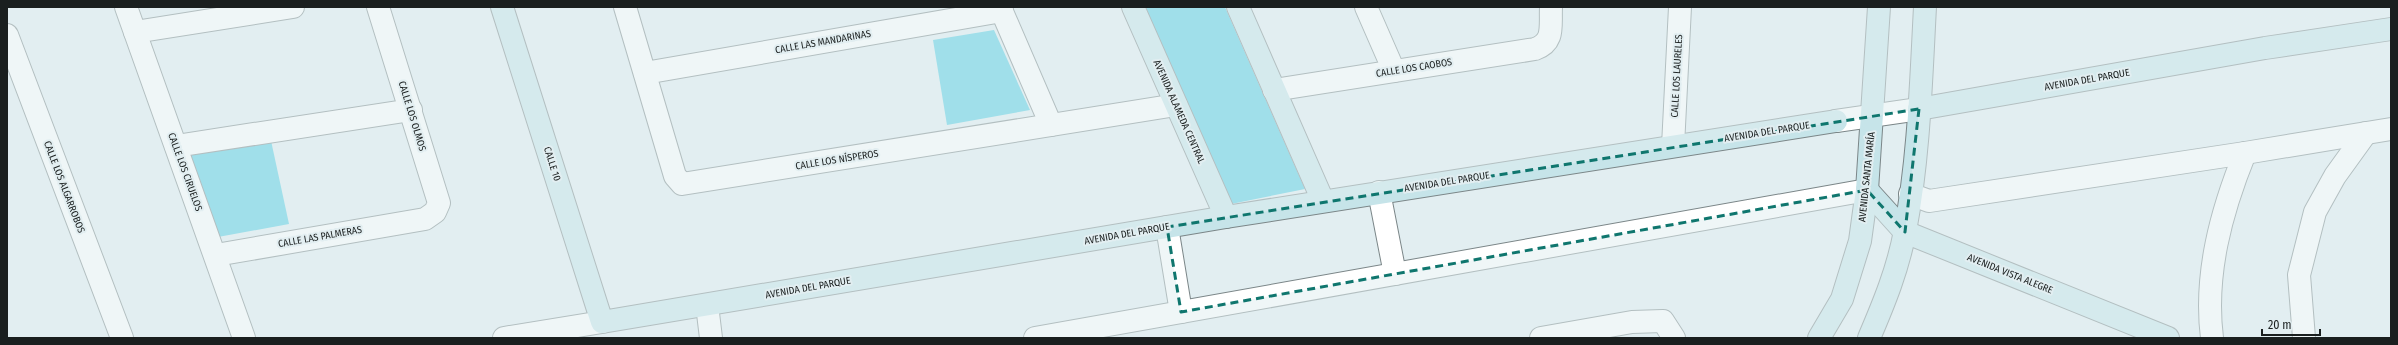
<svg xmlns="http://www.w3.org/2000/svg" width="2398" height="345" viewBox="0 0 2398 345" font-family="'Fira Sans Condensed',sans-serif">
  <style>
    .green { fill: #50cce2 }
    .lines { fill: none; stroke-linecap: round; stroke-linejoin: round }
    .street-casing { stroke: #7b8688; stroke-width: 24 }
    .secondary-casing { stroke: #7b8688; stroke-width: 24 }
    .street { stroke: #fff; stroke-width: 22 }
    .secondary { stroke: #c6e4e9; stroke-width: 22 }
    .marked { fill: none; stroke: #0f766e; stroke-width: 3; stroke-dasharray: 8 5; stroke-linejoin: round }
    .labels { text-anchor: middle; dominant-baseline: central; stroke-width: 4; stroke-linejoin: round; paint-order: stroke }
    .street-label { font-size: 10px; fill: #1a1f1f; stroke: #e2eef1 }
  </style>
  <rect width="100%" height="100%" fill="#e2eef1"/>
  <g class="green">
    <polygon points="1145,7 1225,7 1305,189 1231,204"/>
    <polygon points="994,30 1030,110 947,125 933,40"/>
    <polygon points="270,136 289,224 218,237 181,148"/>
  </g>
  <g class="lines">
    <defs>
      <g id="street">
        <polyline points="126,7 244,338"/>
        <polyline points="625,7 675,176 682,184 1176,105"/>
        <polyline points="1000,7 1051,125"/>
        <polyline points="1366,7 1394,71"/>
        <polyline points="135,32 293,7"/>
        <polyline points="7,35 122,338"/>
        <polyline points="645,73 1002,11"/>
        <path d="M 1274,90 L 1535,49 C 1555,42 1550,26 1551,7"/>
        <polyline points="1836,121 1919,109"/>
        <polyline points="176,146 411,110"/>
        <polyline points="1673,146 1680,7"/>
        <polyline points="1379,192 1395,274"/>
        <polyline points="1910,194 1929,201 2245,153 2391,129"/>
        <polyline points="1167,227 1181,312"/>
        <polyline points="216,255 425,219 435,212 439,203 378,7"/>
        <polyline points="707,305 711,338"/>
        <polyline points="504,338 602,322"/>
        <polyline points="1035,338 1867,190"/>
        <polyline points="1541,338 1632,322 1663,321 1674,338"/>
        <path d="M 2212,338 C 2204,275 2221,212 2245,153"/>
        <polyline points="2304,338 2299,275 2315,212 2335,176 2366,133"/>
      </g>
      <g id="secondary">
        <polyline points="502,7 602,322 1226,217 1836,121"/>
        <polyline points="1133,7 1226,217"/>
        <polyline points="1238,7 1323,201"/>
        <polyline points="1919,109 2265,48 2391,29"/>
        <polyline points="1867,190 1905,232 2168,338"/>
        <polyline points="1819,338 1842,299 1860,241 1867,190 1879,7"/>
        <path d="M 1869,338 C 1884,303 1898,269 1905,231 C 1919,158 1921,81 1925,7"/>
      </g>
    </defs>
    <use href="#street" class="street-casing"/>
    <use href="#secondary" class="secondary-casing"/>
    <use href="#street" class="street"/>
    <use href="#secondary" class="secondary"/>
  </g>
  <path d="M0 0H2398V345H0ZM 1919,109 L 1905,232 L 1867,190 L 1181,312 L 1167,227 Z" fill="#e2eef1" fill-opacity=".55" fill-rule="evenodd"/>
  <path class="marked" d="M 1919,109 L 1905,232 L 1867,190 L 1181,312 L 1167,227 Z"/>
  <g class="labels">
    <g class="street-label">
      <text transform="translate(823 42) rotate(-10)">CALLE LAS MANDARINAS</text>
      <text transform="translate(1414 68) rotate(-9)">CALLE LOS CAOBOS</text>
      <text transform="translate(1677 76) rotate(-87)">CALLE LOS LAURELES</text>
      <text transform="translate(2087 80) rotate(-10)">AVENIDA DEL PARQUE</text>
      <text transform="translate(1179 112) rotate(66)">AVENIDA ALAMEDA CENTRAL</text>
      <text transform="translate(412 116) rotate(73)">CALLE LOS OLMOS</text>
      <text transform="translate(1767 132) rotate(-9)">AVENIDA DEL PARQUE</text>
      <text transform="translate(837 160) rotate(-9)">CALLE LOS NÍSPEROS</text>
      <text transform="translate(552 164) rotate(72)">CALLE 10</text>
      <text transform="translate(185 172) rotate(70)">CALLE LOS CIRUELOS</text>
      <text transform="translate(1867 177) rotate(-84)">AVENIDA SANTA MARÍA</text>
      <text transform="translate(1447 182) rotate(-9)">AVENIDA DEL PARQUE</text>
      <text transform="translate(64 187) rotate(69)">CALLE LOS ALGARROBOS</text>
      <text transform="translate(1127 234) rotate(-10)">AVENIDA DEL PARQUE</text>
      <text transform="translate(320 237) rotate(-10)">CALLE LAS PALMERAS</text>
      <text transform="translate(2010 274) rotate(22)">AVENIDA VISTA ALEGRE</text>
      <text transform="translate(808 288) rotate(-10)">AVENIDA DEL PARQUE</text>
    </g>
  </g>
  <rect width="2398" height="345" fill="none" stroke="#1a1f1f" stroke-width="16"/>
  <path d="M2262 329v6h58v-6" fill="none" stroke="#1a1f1f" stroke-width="2"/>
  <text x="2268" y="329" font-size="12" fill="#1a1f1f" stroke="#e2eef1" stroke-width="3" paint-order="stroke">20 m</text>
</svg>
